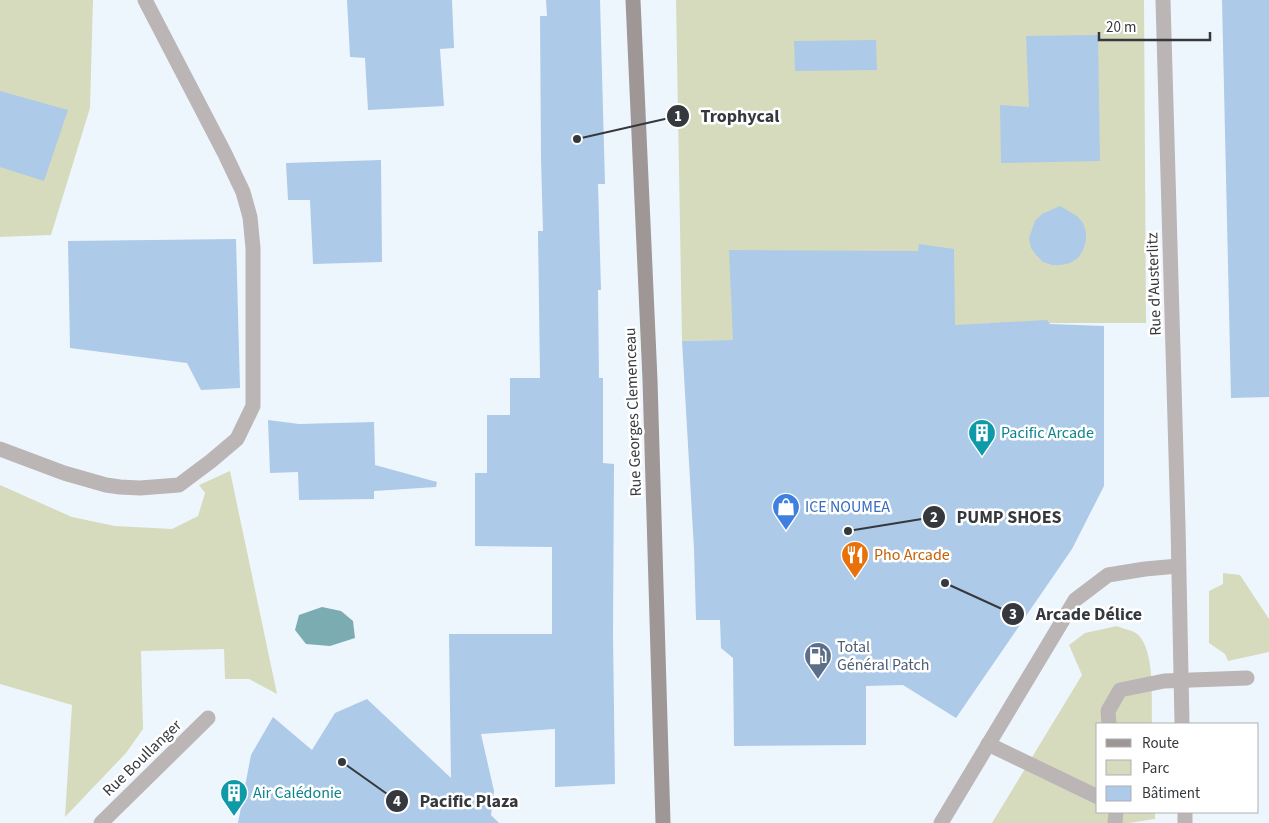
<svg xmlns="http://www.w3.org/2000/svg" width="1269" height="823" viewBox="0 0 1269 823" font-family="'Source Sans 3',sans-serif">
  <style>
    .green { fill: #d7dbbe }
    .water { fill: #7aacb2 }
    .building { fill: #adcae8 }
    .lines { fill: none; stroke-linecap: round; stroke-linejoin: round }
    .street { stroke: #bbb5b5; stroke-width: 15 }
    .secondary { stroke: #9f9696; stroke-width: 15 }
    .labels { text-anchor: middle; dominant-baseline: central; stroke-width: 5; stroke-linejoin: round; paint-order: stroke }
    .street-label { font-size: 16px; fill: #35383c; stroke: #fff }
    .culture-label { font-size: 16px; fill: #0d838f; stroke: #fff; text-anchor: start }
    .shop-label { font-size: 16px; fill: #366cbe; stroke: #fff; text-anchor: start }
    .food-label { font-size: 16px; fill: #c56008; stroke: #fff; text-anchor: start }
    .service-label { font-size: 16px; fill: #4e5e75; stroke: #fff; text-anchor: start }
    .leader { fill: none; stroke: #35383c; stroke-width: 2 }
    .callout-dot { fill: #35383c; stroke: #fff; stroke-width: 2 }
    .mark-label { font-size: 15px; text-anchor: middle; font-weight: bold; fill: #fff }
    .callout-label { font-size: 18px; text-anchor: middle; font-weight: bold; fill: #35383c; stroke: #fff; stroke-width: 5; stroke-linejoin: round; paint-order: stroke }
  </style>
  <rect width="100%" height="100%" fill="#eef6fd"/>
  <g class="green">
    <polygon points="0,0 93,0 90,108 51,235 0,237"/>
    <polygon points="676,0 1144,0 1146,323 987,323 963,337 682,341"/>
    <polygon points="230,471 277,694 249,679 225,679 224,649 141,651 143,729 126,753 65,817 72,705 0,684 0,485 72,517 115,526 172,529 198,516 205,493 199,485"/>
    <polygon points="1223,573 1240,575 1269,619 1269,652 1228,661 1225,654 1209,643 1209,591 1223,584"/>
    <path d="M 1117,626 C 1123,629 1131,630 1136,633 C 1156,648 1151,701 1152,724 L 1098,724 L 1098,812 L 1155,812 L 1155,819 L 1129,823 L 992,823 L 1082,675 L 1069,645 L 1085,633 Z"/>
  </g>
  <polygon class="water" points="322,607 341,611 353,621 355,638 330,646 306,644 295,630 299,615"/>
  <g class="building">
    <polygon points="347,0 452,0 454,48 440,49 444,106 368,110 365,58 350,57"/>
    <polygon points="546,0 600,0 605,184 598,184 601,290 598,290 599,378 603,378 603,463 614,464 613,635 615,784 555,787 555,729 481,734 494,791 491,815 499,823 238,823 251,755 273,717 312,750 335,713 367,699 451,778 449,634 552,634 552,547 475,546 475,473 487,473 487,415 510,415 510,378 540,378 538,231 543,231 541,158 540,16 547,16"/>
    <polygon points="1222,0 1269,0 1269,397 1231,398"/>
    <polygon points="1098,35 1100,161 1001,163 1000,105 1029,107 1026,36"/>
    <polygon points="876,40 877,70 795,71 794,41"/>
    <polygon points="0,91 68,110 44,181 0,167"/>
    <polygon points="381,160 382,262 313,264 310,200 288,200 286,163"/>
    <polygon points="1060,206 1077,216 1083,223 1086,232 1086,241 1083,250 1078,258 1070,263 1061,265 1052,265 1043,262 1036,255 1031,248 1029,238 1035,221 1042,214"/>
    <polygon points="236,239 240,388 201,390 187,363 70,348 68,241"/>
    <polygon points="919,244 954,249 955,325 1047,320 1050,324 1104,326 1104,486 1072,549 956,718 903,685 866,686 866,745 734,746 733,658 721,648 720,620 696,620 694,549 682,341 733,340 729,250 918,251"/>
    <polygon points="268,420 299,424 374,422 375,465 437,482 436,487 374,491 374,499 299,500 298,472 270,473"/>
  </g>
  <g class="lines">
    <g class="street">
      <polyline points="1163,0 1178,525 1182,724"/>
      <polyline points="0,449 64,473 106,485 120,487 140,488 179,485 211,461 237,439 253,406 253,248 250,217 243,192 225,154 145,0"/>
      <polyline points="1109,724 1108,711 1120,690 1164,681 1247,678"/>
      <polyline points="988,744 1098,797"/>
      <polyline points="1185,812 1185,823"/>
      <polyline points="101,823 208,718"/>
      <polyline points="941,823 1075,600 1108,575 1145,569 1178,566"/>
      <polyline points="1115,823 1116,812"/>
    </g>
    <polyline class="secondary" points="633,0 650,380 663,823"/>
  </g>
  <defs>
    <symbol id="building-pin" viewBox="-11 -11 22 30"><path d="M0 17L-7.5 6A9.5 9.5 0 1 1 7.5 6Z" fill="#0f9aa8" stroke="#fff"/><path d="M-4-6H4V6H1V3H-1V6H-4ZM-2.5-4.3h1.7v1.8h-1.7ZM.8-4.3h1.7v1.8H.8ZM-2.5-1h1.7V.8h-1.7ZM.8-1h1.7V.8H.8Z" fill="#fff"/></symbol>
    <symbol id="shop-pin" viewBox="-11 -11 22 30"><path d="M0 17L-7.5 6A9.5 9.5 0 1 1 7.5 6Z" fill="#3f7fe0" stroke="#fff"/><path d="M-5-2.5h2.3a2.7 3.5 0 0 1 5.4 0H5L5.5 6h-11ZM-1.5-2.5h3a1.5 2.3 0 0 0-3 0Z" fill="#fff"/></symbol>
    <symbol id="restaurant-pin" viewBox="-11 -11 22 30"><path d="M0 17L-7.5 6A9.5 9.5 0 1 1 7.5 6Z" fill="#e8710a" stroke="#fff"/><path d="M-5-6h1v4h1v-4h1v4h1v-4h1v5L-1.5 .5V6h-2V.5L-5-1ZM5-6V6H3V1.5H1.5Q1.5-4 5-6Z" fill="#fff"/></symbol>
    <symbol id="fuel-pin" viewBox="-11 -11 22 30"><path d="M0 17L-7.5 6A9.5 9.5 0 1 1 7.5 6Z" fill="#5c6f8a" stroke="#fff"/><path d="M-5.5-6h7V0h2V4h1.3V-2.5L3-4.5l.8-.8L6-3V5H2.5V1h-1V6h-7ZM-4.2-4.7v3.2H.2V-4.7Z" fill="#fff"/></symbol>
  </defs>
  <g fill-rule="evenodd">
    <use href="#building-pin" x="966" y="417" width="32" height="43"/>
    <use href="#shop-pin" x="770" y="491" width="32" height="43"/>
    <use href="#restaurant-pin" x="839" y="539" width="32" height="43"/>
    <use href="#fuel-pin" x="802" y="640" width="32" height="43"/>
    <use href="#building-pin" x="218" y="777" width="32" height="43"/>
  </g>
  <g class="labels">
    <g class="street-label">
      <text transform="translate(1154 284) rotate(-92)">Rue d'Austerlitz</text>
      <text transform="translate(633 412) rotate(-92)">Rue Georges Clemenceau</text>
      <text transform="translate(142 758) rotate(-44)">Rue Boullanger</text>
    </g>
    <g class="culture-label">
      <text x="1001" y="433">Pacific Arcade</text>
      <text x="253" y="793">Air Calédonie</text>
    </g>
    <g class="shop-label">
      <text x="805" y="507">ICE NOUMEA</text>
    </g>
    <g class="food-label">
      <text x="874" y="555">Pho Arcade</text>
    </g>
    <g class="service-label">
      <text x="837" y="647">Total<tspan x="837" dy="18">Général Patch</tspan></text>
    </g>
  </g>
  <path class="leader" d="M577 139L678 116M848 531L934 517M945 583L1013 614M342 762L397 801"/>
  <g class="callout-dot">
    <circle cx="577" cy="139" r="5"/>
    <circle cx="848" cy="531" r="5"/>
    <circle cx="945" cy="583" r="5"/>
    <circle cx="342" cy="762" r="5"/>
    <circle cx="678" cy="116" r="12"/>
    <circle cx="934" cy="517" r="12"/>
    <circle cx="1013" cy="614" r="12"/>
    <circle cx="397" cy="801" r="12"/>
  </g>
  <g class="mark-label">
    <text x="678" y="121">1</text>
    <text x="934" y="522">2</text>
    <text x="1013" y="619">3</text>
    <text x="397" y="806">4</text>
  </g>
  <g class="callout-label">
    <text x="740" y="122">Trophycal</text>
    <text x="1009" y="523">PUMP SHOES</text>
    <text x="1089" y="620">Arcade Délice</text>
    <text x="469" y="807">Pacific Plaza</text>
  </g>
  <rect x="1096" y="723" width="162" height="90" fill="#ffffff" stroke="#aeafb1"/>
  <rect x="1106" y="739" width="25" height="8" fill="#9f9696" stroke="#aeafb1"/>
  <text x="1142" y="748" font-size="15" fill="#35383c">Route</text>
  <rect x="1106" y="760" width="25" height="15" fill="#d7dbbe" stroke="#aeafb1"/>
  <text x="1142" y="773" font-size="15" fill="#35383c">Parc</text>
  <rect x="1106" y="786" width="25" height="15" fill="#adcae8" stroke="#aeafb1"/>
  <text x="1142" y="798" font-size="15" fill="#35383c">Bâtiment</text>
  <path d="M1099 32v8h111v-8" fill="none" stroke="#35383c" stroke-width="2.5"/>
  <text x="1106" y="32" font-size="15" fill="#35383c" stroke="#ffffff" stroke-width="4" paint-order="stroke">20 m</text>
</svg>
